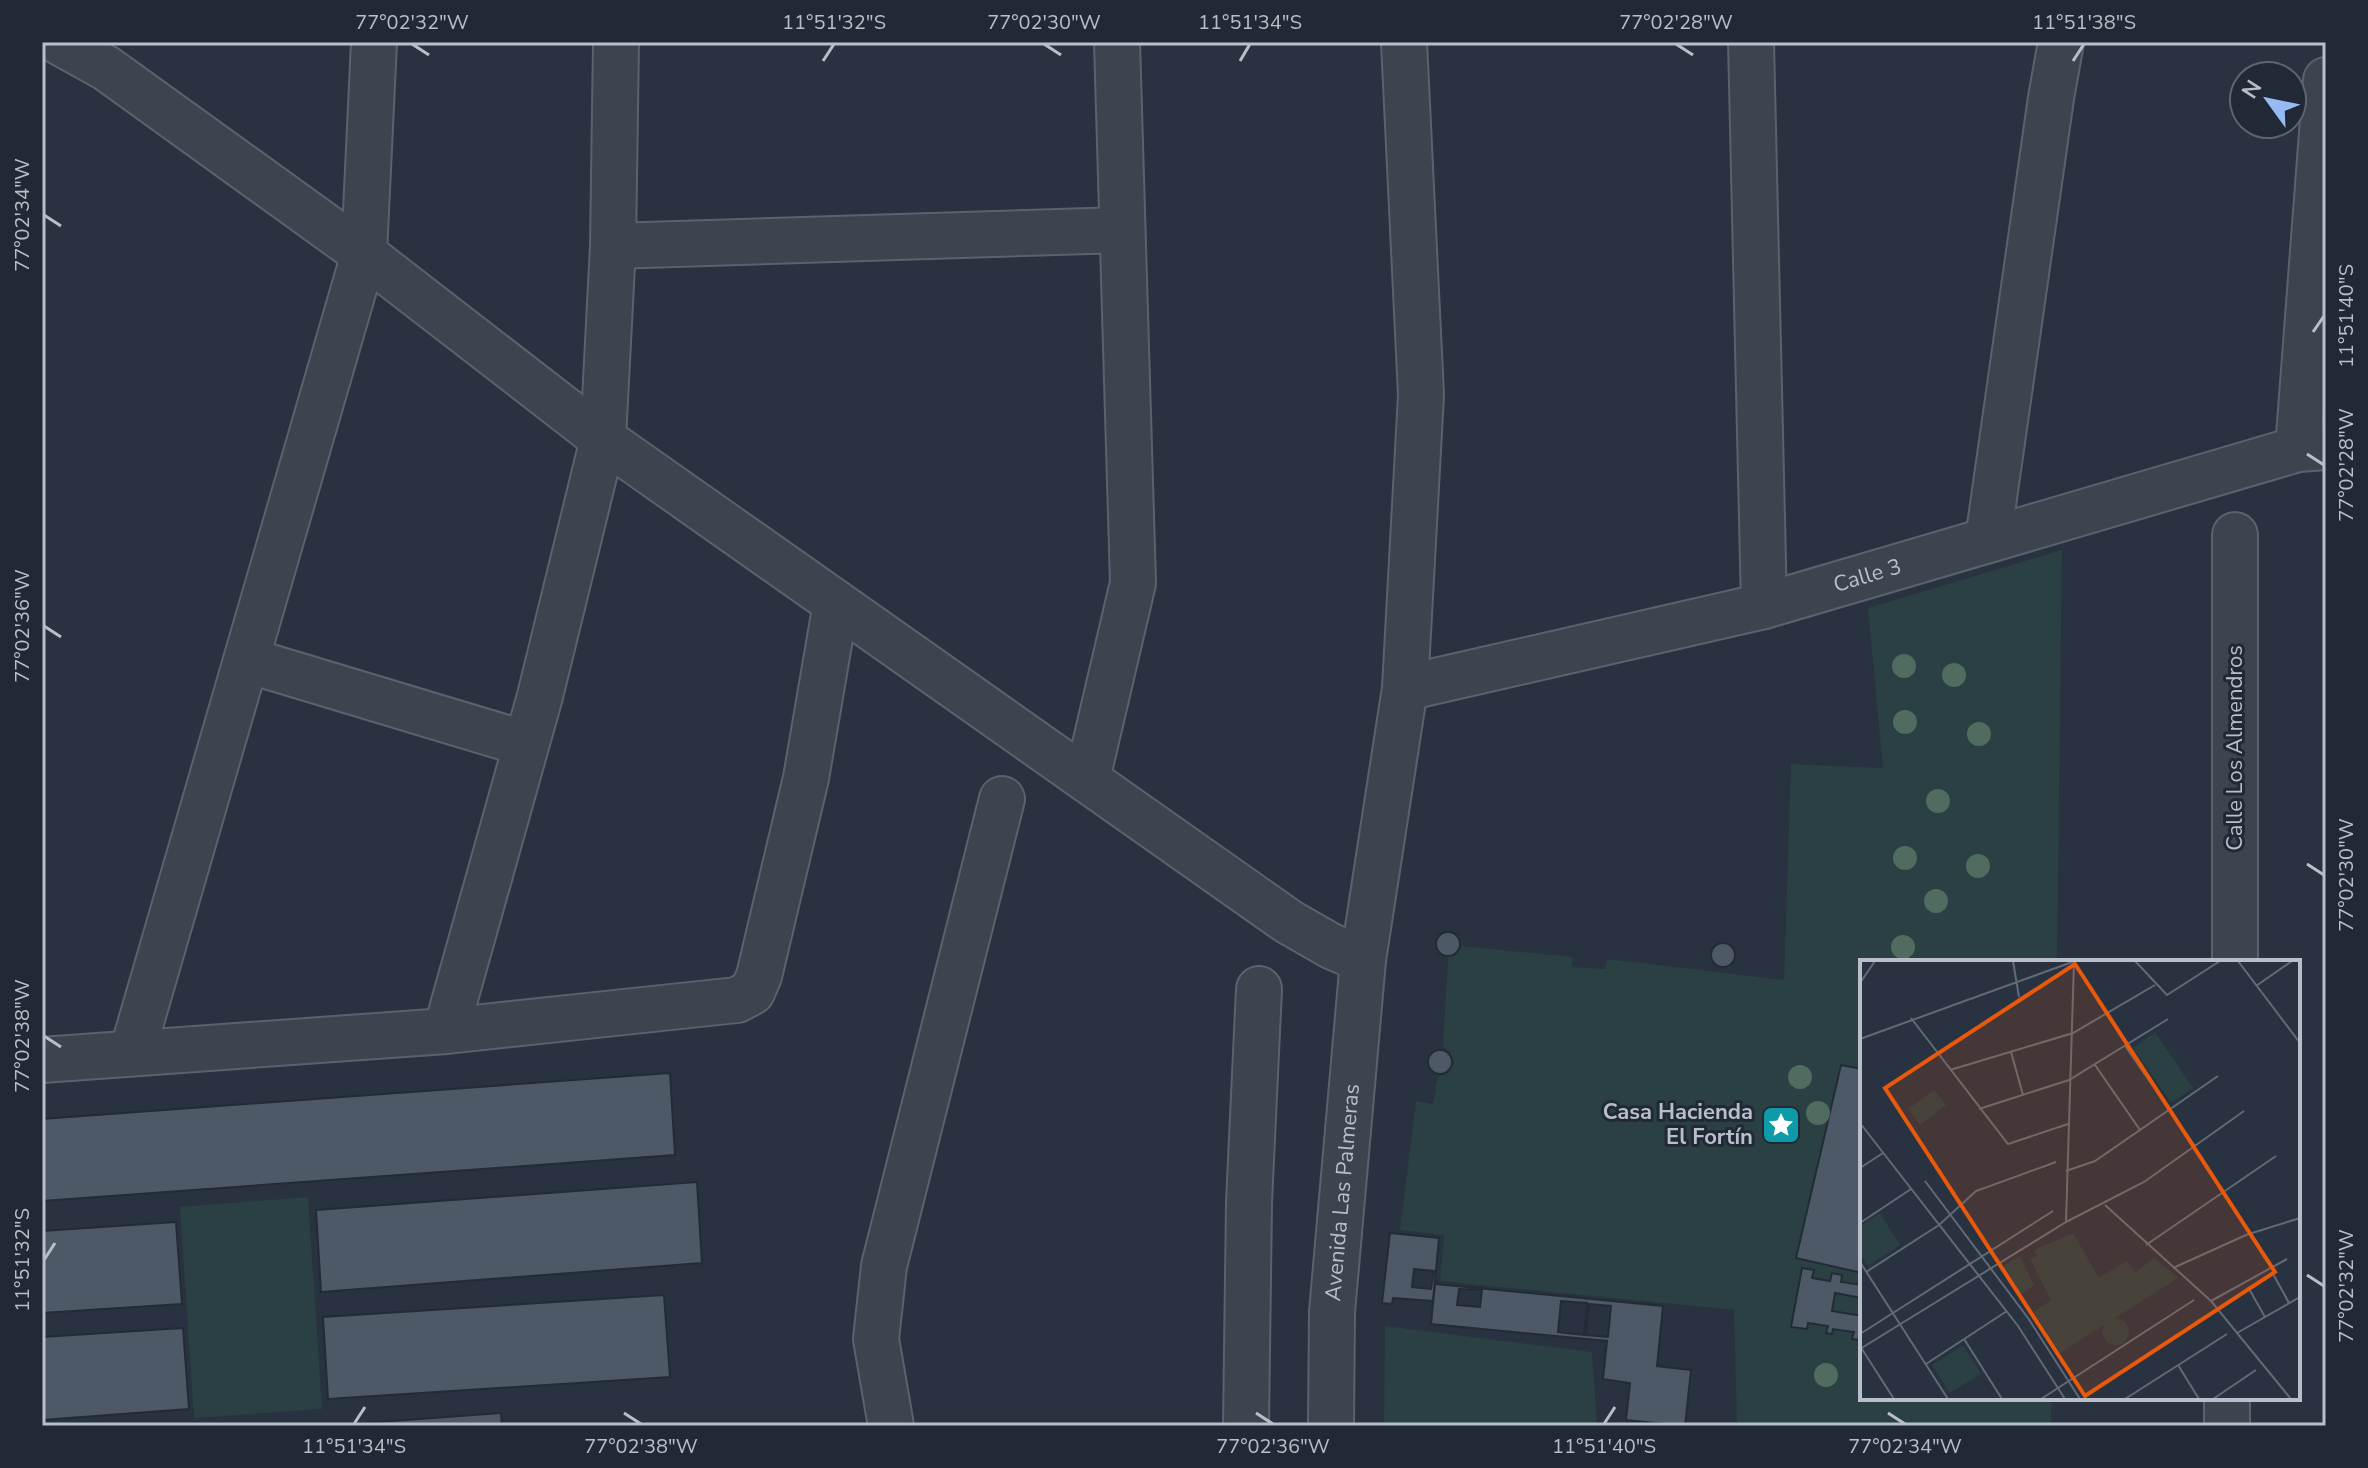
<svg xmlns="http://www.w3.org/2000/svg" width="2368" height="1468" viewBox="0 0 2368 1468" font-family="'Nunito Sans',sans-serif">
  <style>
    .green { fill: #2b4042 }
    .building { fill: #4e5968; stroke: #232b37; stroke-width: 2; fill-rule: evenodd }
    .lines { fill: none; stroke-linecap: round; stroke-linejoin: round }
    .minor-casing { stroke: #5a626d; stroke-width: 48 }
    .minor { stroke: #3c4450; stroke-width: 44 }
    .tree { fill: #506b60 }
    .ticks { fill: none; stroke: #b8bfca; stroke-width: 3 }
    .labels { text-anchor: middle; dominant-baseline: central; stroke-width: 6; stroke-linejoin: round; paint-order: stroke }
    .street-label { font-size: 22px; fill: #b8bfca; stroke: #202935 }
    .poi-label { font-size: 22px; font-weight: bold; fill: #b8bfca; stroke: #202935; text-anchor: end }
    .inset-road { fill: none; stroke: #626a77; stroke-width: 2 }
    .view { fill: #e8590c; fill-opacity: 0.15; stroke: #e8590c; stroke-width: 4 }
    .inset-edge { fill: none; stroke: #b8bfca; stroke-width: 4 }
    .neatline { fill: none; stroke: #b8bfca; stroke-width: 3 }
    .ticks-label { font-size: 20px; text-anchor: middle; fill: #b8bfca }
  </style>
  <rect width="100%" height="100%" fill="#283240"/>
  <g class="green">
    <polygon points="2062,550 2057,962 1862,962 1862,1398 2051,1398 2051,1426 1737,1426 1734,1310 1440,1281 1444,1235 1400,1230 1416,1101 1433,1104 1438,1076 1446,1075 1454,1064 1450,1051 1443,1047 1448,958 1457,954 1461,946 1573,957 1572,967 1605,969 1607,959 1784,980 1791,764 1883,768 1868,608"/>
    <polygon points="308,1197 322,1409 194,1418 180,1207"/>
    <polygon points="1385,1326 1592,1352 1597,1426 1384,1426"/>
  </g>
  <g class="building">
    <circle cx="1448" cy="944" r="12"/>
    <circle cx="1723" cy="955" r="12"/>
    <circle cx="1440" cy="1062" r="12"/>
    <polygon points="1841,1065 1862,1069 1862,1273 1796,1258"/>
    <polygon points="670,1073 675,1155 42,1201 42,1119"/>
    <polygon points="697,1182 702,1263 321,1292 316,1210"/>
    <polygon points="176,1222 182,1304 42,1313 42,1231"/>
    <path d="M 1390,1233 L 1439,1238 L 1433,1301 L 1393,1298 L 1392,1304 L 1382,1303 ZM 1414,1269 L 1434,1271 L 1431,1289 L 1412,1287 Z"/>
    <polygon points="1802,1268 1814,1270 1812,1278 1830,1281 1832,1273 1842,1275 1841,1282 1862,1285 1862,1298 1835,1293 1832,1311 1862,1316 1862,1332 1860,1332 1858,1340 1852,1339 1854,1332 1833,1329 1832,1334 1826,1333 1828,1326 1808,1323 1807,1329 1791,1327"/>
    <path d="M 1435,1284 L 1663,1306 L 1657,1366 L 1691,1370 L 1685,1426 L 1626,1420 L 1630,1383 L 1603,1379 L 1607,1341 L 1431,1324 ZM 1459,1289 L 1482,1290 L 1480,1307 L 1457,1305 ZM 1561,1301 L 1587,1303 L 1584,1335 L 1558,1332 ZM 1589,1304 L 1611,1306 L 1608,1337 L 1586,1335 Z"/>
    <polygon points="664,1295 670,1377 328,1399 323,1317"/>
    <polygon points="183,1328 189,1409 42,1420 42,1337"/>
    <polygon points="501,1413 502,1426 324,1426"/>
  </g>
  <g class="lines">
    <defs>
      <g id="minor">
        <polyline points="59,42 106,68 364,254 603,439 1289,922 1331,946 1363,960 1405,688 1421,395 1404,42"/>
        <polyline points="1751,42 1764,606"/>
        <polyline points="613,246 1122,230"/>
        <polyline points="2298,449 2326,80"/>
        <polyline points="2235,535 2235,962"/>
        <polyline points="1988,540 2051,98 2061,42"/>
        <polyline points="247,660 526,744"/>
        <path id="s1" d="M 1405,688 L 1764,606 L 2298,449 L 2326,447"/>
        <polyline points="1087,779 1133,583 1117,42"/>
        <polyline points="446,1031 540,696 603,439 613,246 616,42"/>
        <polyline points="132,1053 364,254 374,42"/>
        <polyline points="42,1060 446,1031 737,1000 752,992 759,976 806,778 836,603"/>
        <polyline points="891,1426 876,1339 884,1266 1002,799"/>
        <polyline points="1246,1426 1249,1202 1259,989"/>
        <path id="s2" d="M 1331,1426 L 1332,1312 L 1363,960"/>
        <polyline points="2227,1426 2227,1398"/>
      </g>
    </defs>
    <use href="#minor" class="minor-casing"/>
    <use href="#minor" class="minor"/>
  </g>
  <g class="tree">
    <circle cx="1904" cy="666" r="12"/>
    <circle cx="1954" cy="675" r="12"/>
    <circle cx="1905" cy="722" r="12"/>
    <circle cx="1979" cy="734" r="12"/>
    <circle cx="1938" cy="801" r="12"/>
    <circle cx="1905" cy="858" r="12"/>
    <circle cx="1978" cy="866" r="12"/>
    <circle cx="1936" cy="901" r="12"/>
    <circle cx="1903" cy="947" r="12"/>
    <circle cx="1800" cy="1077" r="12"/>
    <circle cx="1818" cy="1113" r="12"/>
    <circle cx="1826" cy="1375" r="12"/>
  </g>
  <path class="ticks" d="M 412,44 L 429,55M 1044,44 L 1061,55M 1676,44 L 1693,55M 823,61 L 834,44M 1240,61 L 1250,44M 2073,61 L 2084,44M 44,215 L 61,226M 2313,332 L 2324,316M 2307,454 L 2324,465M 44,626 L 61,637M 2307,864 L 2324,875M 44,1036 L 61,1047M 44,1260 L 55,1243M 2307,1275 L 2324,1286M 624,1413 L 641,1424M 1256,1413 L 1273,1424M 1888,1413 L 1905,1424M 354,1424 L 365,1407M 1604,1424 L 1615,1407"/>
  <defs>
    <symbol id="sight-square" viewBox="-11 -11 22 22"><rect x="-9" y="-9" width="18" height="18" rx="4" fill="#0f9aa8" stroke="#202935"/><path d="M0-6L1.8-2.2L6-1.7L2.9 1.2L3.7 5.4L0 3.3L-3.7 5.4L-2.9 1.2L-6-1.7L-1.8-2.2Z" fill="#fff"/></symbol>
  </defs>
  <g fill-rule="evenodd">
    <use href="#sight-square" x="1759" y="1103" width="44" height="44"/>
  </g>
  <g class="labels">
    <g class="street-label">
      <text stroke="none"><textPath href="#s1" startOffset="476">Calle 3</textPath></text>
      <text transform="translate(2235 748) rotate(-90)">Calle Los Almendros</text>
      <text stroke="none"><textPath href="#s2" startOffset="234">Avenida Las Palmeras</textPath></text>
    </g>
    <g class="poi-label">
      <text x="1753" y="1112">Casa Hacienda<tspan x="1753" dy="25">El Fortín</tspan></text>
    </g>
  </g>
  <g transform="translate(1860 960)">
    <rect width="440" height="440" fill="#283240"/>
    <path d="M 295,72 L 333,128 L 311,143 L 273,88 ZM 74,130 L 86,145 L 60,165 L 48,149 ZM 20,253 L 40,285 L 8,306 L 0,294 L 0,266 ZM 213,273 L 239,318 L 267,301 L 275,313 L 294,298 L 318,318 L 200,393 L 174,352 L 191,340 L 170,299 L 177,296 L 174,290 ZM 160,296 L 174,325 L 161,335 L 139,309 ZM243 372a13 13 0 1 1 26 0a13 13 0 1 1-26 0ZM 103,385 L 121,414 L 90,433 L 72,405 Z" fill="#2b4042"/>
    <path class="inset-road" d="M 153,1 L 159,37M 214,1 L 206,262 L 284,222 L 384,151M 275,1 L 307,35 L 360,1M 378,1 L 440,83M 0,23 L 15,1M 396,26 L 432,1M 51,58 L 148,184 L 208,164M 0,79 L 215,1M 265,86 L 335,186M 151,92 L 163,135M 235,105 L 280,170M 90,110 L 213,73 L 295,25M 119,149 L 209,120 L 308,59M 0,163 L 158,366 L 205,439M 0,208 L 23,193M 206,211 L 235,201 L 358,116M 65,221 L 168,358 L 220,439M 245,245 L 351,341 L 431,439M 0,263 L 51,229M 286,285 L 416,196M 0,302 L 88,439M 313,308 L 386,275 L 440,258M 6,312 L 79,265 L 116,231 L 196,202M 412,312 L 429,343M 388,327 L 405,357M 351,341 L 427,299M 377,373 L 440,337M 0,374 L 193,251M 104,379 L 142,439M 0,386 L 34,439M 0,389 L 206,262M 66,404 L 147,351M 318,405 L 339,439M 181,439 L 334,340M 265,439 L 367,374M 353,439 L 396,410"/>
    <path class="view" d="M 215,4 L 415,312 L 225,436 L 25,128 Z"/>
    <rect width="440" height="440" class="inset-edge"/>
  </g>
  <rect width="2368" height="1468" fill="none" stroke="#202935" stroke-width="88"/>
  <g transform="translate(2268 100) rotate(303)"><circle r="38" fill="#202935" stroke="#5d6571" stroke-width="2"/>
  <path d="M0-6L14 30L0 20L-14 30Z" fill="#96baf2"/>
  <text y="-12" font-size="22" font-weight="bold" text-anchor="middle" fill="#b8bfca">N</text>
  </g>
  <rect x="44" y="44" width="2280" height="1380" class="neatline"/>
  <g class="ticks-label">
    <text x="412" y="29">77°02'32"W</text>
    <text x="834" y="29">11°51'32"S</text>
    <text x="1044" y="29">77°02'30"W</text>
    <text x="1250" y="29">11°51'34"S</text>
    <text x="1676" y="29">77°02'28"W</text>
    <text x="2084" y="29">11°51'38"S</text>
    <text transform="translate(22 215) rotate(-90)" y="7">77°02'34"W</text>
    <text transform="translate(2346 316) rotate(-90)" y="7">11°51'40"S</text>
    <text transform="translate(2346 465) rotate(-90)" y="7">77°02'28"W</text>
    <text transform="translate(22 626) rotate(-90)" y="7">77°02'36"W</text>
    <text transform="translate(2346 875) rotate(-90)" y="7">77°02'30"W</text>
    <text transform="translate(22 1036) rotate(-90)" y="7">77°02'38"W</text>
    <text transform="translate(22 1260) rotate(-90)" y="7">11°51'32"S</text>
    <text transform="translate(2346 1286) rotate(-90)" y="7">77°02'32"W</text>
    <text x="354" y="1453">11°51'34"S</text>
    <text x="641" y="1453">77°02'38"W</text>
    <text x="1273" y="1453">77°02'36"W</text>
    <text x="1604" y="1453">11°51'40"S</text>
    <text x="1905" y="1453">77°02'34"W</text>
  </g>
</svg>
